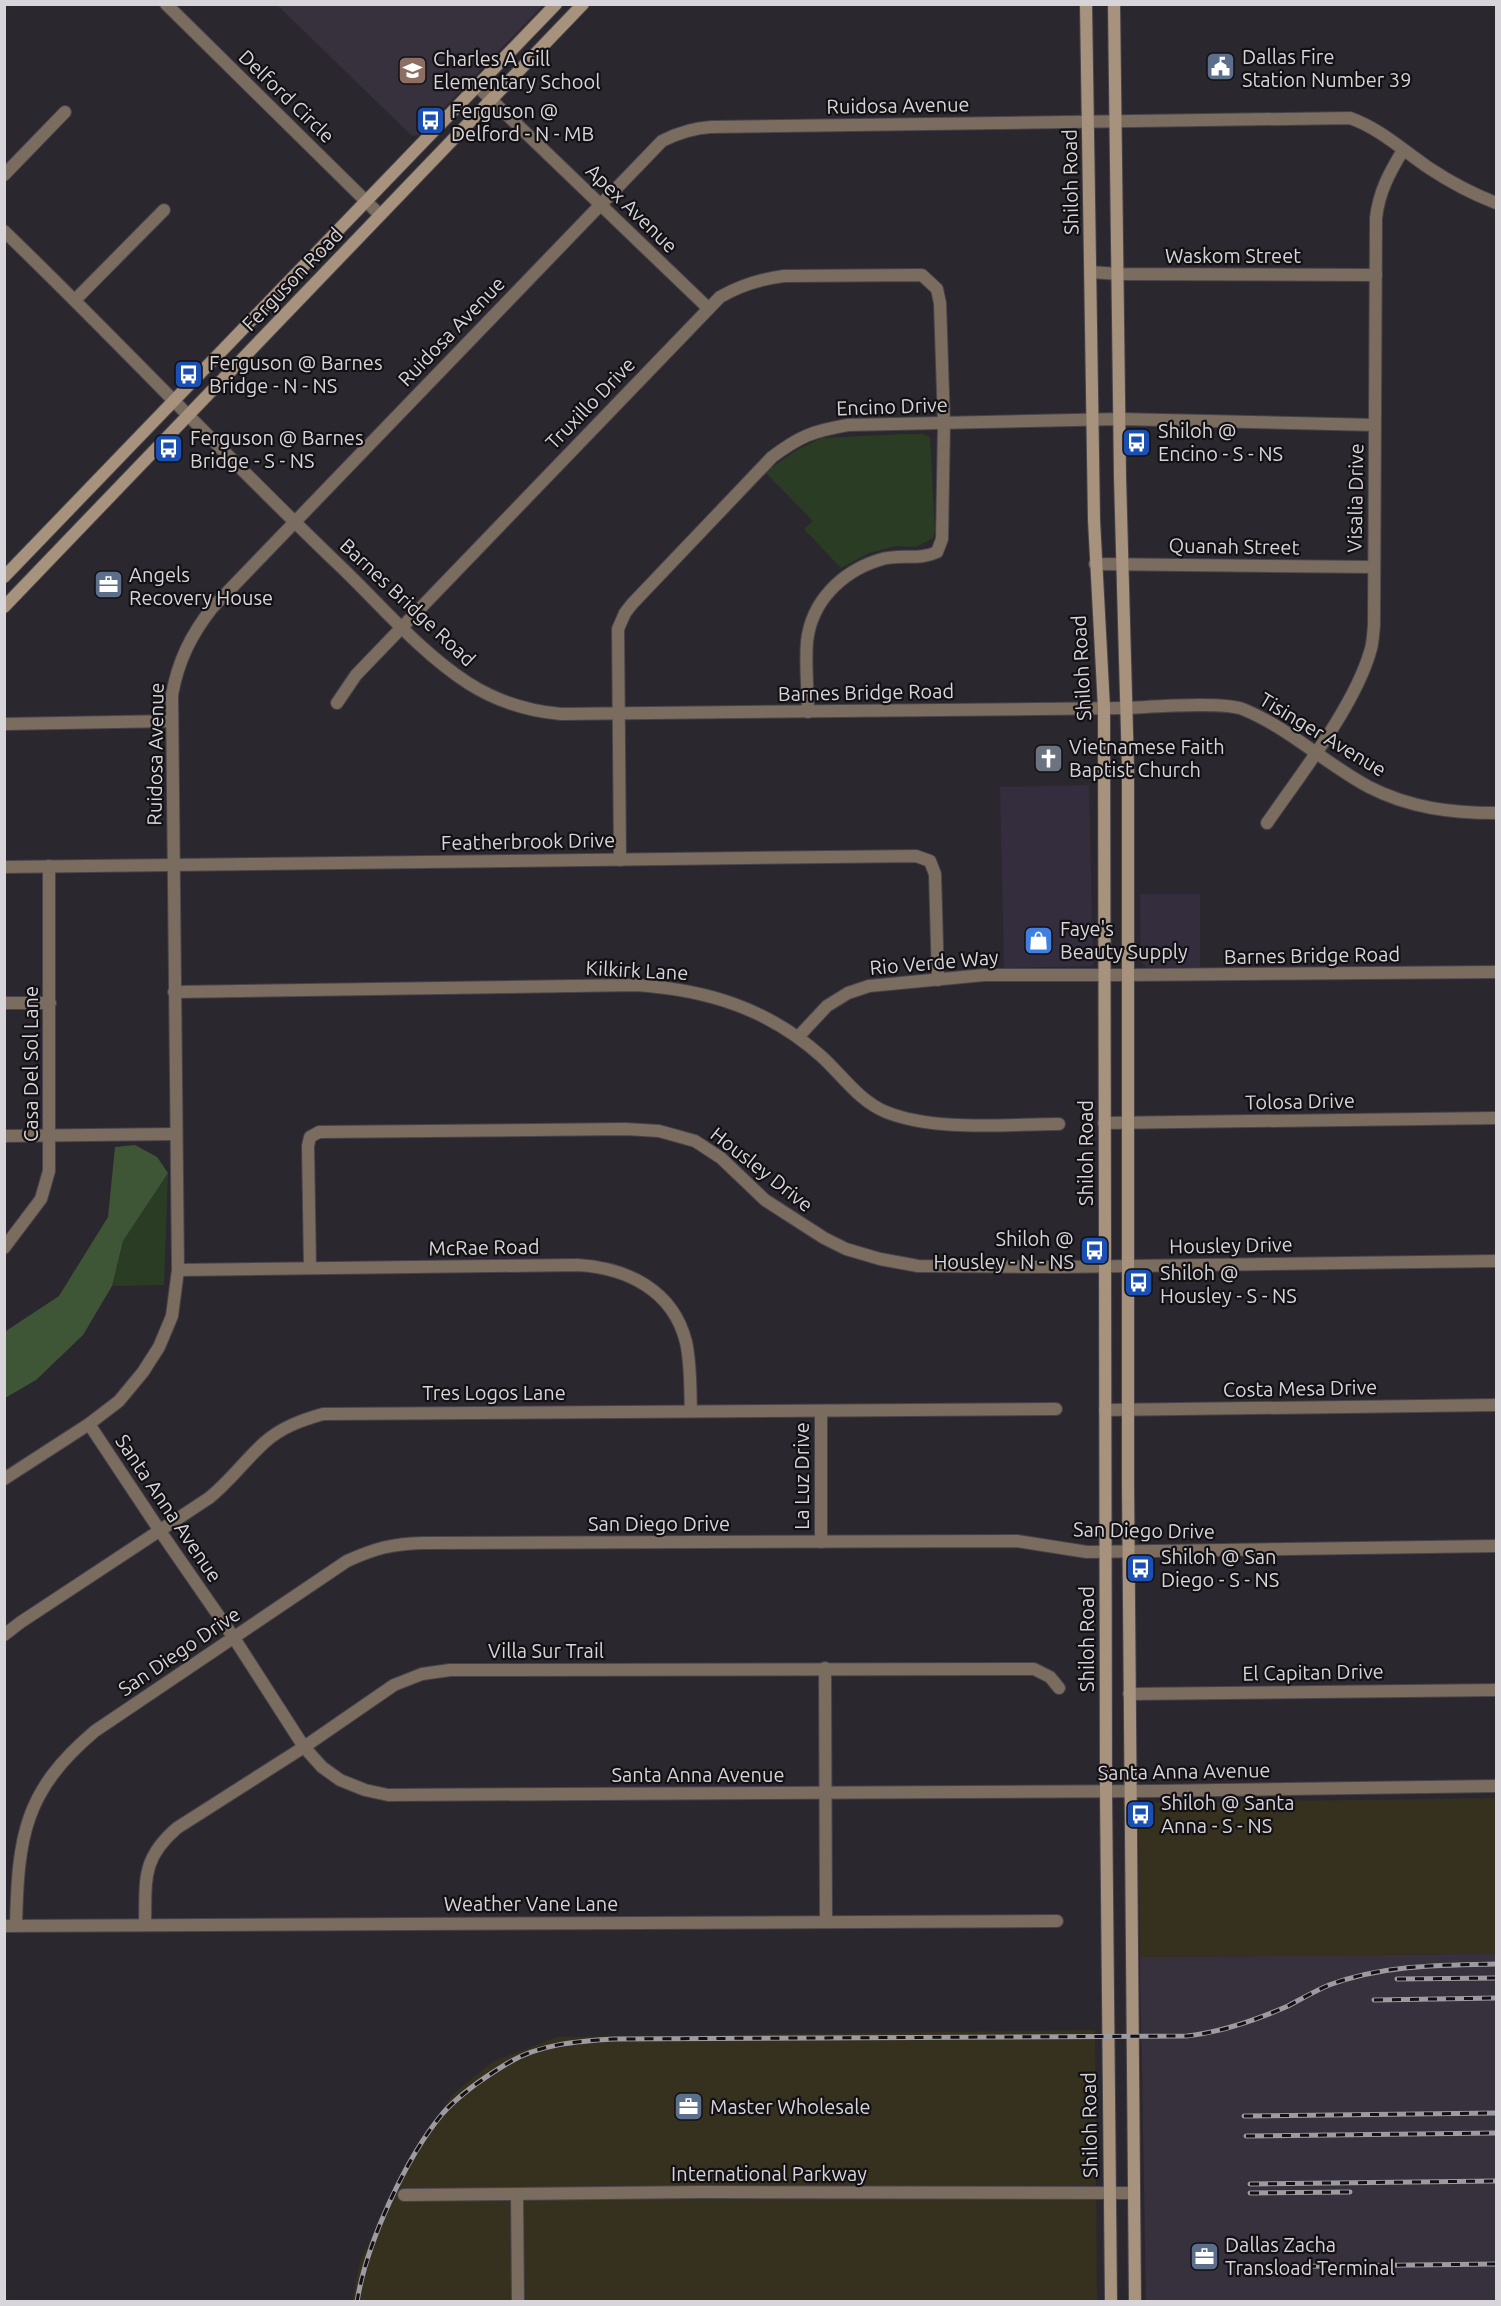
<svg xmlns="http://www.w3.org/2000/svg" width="1501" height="2306" viewBox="0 0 1501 2306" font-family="Ubuntu,sans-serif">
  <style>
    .commercial { fill: #342d3d }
    .industrial { fill: #36301f }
    .built { fill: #37303d }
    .green { fill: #2a3d24 }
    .forest { fill: #3e5636 }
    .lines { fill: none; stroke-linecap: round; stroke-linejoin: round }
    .minor-casing { stroke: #47434a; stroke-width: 14 }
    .tertiary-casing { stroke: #47434a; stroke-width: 14 }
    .secondary-casing { stroke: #47434a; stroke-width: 14 }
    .minor { stroke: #7a6c5f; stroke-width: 12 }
    .tertiary { stroke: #7a6c5f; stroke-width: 12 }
    .secondary { stroke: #a7927d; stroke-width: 12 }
    .rail-casing { stroke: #9d9aa0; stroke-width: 5 }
    .rail { stroke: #131114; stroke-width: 3; stroke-dasharray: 9; stroke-linecap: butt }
    .labels { text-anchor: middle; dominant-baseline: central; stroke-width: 4.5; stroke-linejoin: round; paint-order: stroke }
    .poi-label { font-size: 20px; fill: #d7d4da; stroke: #131114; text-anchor: start }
    .street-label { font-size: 20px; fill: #d7d4da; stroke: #131114 }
  </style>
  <rect width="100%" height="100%" fill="#2b272f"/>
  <g class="commercial">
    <polygon points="1089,785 1093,966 1004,968 1000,787"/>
    <polygon points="1140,894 1200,894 1200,967 1147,967 1141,962"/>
  </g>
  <g class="industrial">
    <polygon points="1496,1798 1496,1954 1140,1957 1138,1809 1141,1803"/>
    <polygon points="1095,2030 1097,2301 352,2302 360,2262 407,2160 453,2094 494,2061 557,2037"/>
  </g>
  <g class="built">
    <polygon points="277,5 543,5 418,135 412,136"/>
    <polygon points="1496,1954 1496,2301 1146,2301 1140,1957"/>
  </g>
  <g class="green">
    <polygon points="902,434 923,434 930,437 935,531 933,538 916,547 896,546 869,553 841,568 804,529 813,521 765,472 797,450 822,438"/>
    <polygon points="168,1173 164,1285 112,1286 123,1241"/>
  </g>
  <polygon class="forest" points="135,1145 157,1157 168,1173 123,1241 112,1286 83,1335 36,1380 5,1398 4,1335 6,1331 59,1296 108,1217 115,1147"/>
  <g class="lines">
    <defs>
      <g id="minor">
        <polyline points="166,4 380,215"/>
        <polyline points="477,86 708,308"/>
        <polyline points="4,175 65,112"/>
        <polyline points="1091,272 1118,274 1376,275"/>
        <polyline points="75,300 164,210"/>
        <polyline points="1095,564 1373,567"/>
        <path d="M 337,703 L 356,675 L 720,297 C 741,285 760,279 784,276 L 922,275 L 937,289 L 940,303 L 944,423 L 942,539 L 937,552 C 919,561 898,553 879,560 C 841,572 811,602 807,642 C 805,665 808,689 808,712"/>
        <path d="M 1127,708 C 1152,707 1225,701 1245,710 C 1290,729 1326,764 1369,787 C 1410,808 1451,813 1496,813"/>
        <polyline points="4,724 171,721"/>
        <path d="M 1267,823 C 1300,775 1354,707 1370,652 C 1373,644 1373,634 1374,625 L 1376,218 C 1379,191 1390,172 1403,150"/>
        <path d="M 620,860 L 618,629 L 625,613 L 632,604 L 772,457 C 800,436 813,431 848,425 L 1120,419 L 1375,425"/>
        <polyline points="4,867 916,856 930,861 935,874 938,980"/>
        <path d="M 174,992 L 637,985 C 707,990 767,1008 821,1056 C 842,1075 859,1101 886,1112 C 936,1132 1006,1124 1059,1124"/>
        <polyline points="4,1003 50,1003"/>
        <polyline points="798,1037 827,1006 848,993 869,986 984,975 1128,975"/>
        <polyline points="1104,1123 1496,1118"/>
        <polyline points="4,1136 176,1134"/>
        <polyline points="4,1248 41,1199 49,1171 49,866"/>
        <polyline points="310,1268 308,1146 310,1137 319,1132 625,1129 659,1131 695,1141 721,1158 765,1200 824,1238 846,1249 880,1259 918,1266 1059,1267 1496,1261"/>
        <path d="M 178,1270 L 578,1265 C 627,1268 673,1290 686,1342 C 691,1364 690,1388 691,1411"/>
        <polyline points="1105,1410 1496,1405"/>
        <polyline points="89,1424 160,1531 234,1638 304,1747 322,1767 340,1780 365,1790 388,1795 1156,1791 1496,1786"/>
        <path d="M 4,1479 L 89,1424 L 119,1401 L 143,1372 L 159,1347 L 172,1316 L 178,1270 L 172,695 C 178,661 191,635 212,608 L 662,141 C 678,133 692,128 711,127 L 1350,118 C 1379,128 1404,151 1429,168 C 1450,182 1473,194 1496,203"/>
        <polyline points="821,1542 821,1411"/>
        <path d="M 4,1635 L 21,1622 L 209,1498 C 230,1481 245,1460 265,1442 C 282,1427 302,1420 323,1414 L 1056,1409"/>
        <polyline points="825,1668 826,1922"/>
        <polyline points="1129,1694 1496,1690"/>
        <path d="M 145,1924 C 146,1880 141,1859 177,1828 L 304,1747 L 394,1685 L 422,1674 L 450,1670 L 1034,1669 L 1050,1677 L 1059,1688"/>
        <polyline points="4,1926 1057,1921"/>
        <path d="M 16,1926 C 18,1836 24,1791 95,1731 L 347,1561 C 376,1548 391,1544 423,1543 L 1017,1541 L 1087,1552 L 1496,1546"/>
        <polyline points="404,2195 702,2192 1134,2193"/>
        <polyline points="517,2195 518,2302"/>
      </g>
      <g id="tertiary">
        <path d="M 4,231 C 117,340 224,455 338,564 C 379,603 420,652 468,683 C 496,701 528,711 561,714 L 1127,708"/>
        <polyline points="1128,975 1496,972"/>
      </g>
      <g id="secondary">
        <polyline points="1086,4 1094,520 1104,708 1106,1791 1111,2302"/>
        <polyline points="1114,4 1120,477 1128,768 1128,1484 1135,2302"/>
        <polyline points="4,577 556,4"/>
        <polyline points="4,607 583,4"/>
      </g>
    </defs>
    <use href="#minor" class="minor-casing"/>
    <use href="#tertiary" class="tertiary-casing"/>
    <use href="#secondary" class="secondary-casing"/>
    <use href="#minor" class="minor"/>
    <use href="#tertiary" class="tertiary"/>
    <use href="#secondary" class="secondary"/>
    <defs>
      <g id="rail">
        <polyline points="1397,1979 1496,1978"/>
        <polyline points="1374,2000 1496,1998"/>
        <polyline points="1244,2116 1496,2113"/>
        <polyline points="1246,2136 1496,2133"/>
        <polyline points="1250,2184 1496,2181"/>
        <polyline points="1250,2193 1350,2192"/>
        <polyline points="1253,2267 1496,2264"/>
        <path d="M 357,2302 C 366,2244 406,2157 443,2113 C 459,2095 488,2075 508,2063 C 539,2044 579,2041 614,2039 L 1187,2036 C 1222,2032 1256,2020 1288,2006 C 1301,1999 1315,1991 1329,1985 C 1383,1965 1439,1965 1496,1964"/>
      </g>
    </defs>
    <use href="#rail" class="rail-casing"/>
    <use href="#rail" class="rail"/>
  </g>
  <defs>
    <symbol id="civic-square" viewBox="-11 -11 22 22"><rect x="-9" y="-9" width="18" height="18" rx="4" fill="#5c6f8a" stroke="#131114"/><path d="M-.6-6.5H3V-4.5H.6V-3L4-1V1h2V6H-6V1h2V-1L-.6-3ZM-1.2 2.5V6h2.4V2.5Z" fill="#fff"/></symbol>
    <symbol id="school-square" viewBox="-11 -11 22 22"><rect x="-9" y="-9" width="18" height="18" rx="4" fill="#8d6e63" stroke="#131114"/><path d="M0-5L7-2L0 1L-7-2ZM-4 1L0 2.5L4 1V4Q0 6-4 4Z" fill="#fff"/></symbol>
    <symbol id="bus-square" viewBox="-11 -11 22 22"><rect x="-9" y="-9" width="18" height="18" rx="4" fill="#1a4fb4" stroke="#131114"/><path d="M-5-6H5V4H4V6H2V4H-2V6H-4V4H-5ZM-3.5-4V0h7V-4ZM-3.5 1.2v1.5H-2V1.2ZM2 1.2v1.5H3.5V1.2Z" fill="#fff"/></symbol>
    <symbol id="office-square" viewBox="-11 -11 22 22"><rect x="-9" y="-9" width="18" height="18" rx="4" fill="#5c6f8a" stroke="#131114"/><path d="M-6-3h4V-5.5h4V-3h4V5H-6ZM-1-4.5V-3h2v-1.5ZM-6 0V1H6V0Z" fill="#fff"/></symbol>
    <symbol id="church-square" viewBox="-11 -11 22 22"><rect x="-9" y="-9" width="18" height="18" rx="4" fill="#6b7280" stroke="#131114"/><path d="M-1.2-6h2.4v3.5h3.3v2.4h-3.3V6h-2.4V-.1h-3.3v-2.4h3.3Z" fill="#fff"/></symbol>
    <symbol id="shop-square" viewBox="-11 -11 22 22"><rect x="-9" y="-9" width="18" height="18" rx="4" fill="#3f7fe0" stroke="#131114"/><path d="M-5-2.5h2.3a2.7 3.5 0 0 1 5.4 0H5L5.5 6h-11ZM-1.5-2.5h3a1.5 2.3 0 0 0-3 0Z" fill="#fff"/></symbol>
  </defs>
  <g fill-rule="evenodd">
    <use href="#civic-square" x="1204" y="50" width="33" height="33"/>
    <use href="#school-square" x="396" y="54" width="33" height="33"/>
    <use href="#bus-square" x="414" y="104" width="33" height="33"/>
    <use href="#bus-square" x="172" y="358" width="33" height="33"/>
    <use href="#bus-square" x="1120" y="426" width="33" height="33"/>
    <use href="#bus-square" x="152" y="432" width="33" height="33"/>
    <use href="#office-square" x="92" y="568" width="33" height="33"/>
    <use href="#church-square" x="1032" y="742" width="33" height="33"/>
    <use href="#shop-square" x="1022" y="924" width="33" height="33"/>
    <use href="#bus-square" x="1078" y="1234" width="33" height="33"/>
    <use href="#bus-square" x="1122" y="1266" width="33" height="33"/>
    <use href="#bus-square" x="1124" y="1552" width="33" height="33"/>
    <use href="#bus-square" x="1124" y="1798" width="33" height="33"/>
    <use href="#office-square" x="672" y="2090" width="33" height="33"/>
    <use href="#office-square" x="1188" y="2240" width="33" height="33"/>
  </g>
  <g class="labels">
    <g class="poi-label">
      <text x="1242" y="56">Dallas Fire<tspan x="1242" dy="23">Station Number 39</tspan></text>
      <text x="433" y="58">Charles A Gill<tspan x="433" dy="23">Elementary School</tspan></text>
      <text x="451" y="110">Ferguson @<tspan x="451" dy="23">Delford - N - MB</tspan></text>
      <text x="209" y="362">Ferguson @ Barnes<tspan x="209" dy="23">Bridge - N - NS</tspan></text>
      <text x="1158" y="430">Shiloh @<tspan x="1158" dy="23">Encino - S - NS</tspan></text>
      <text x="190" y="437">Ferguson @ Barnes<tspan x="190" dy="23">Bridge - S - NS</tspan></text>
      <text x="129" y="574">Angels<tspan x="129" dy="23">Recovery House</tspan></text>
      <text x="1069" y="746">Vietnamese Faith<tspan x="1069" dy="23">Baptist Church</tspan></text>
      <text x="1060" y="928">Faye's<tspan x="1060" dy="23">Beauty Supply</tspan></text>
      <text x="1074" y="1238" text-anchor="end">Shiloh @<tspan x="1074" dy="23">Housley - N - NS</tspan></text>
      <text x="1160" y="1272">Shiloh @<tspan x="1160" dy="23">Housley - S - NS</tspan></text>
      <text x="1161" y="1556">Shiloh @ San<tspan x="1161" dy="23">Diego - S - NS</tspan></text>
      <text x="1161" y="1802">Shiloh @ Santa<tspan x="1161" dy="23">Anna - S - NS</tspan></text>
      <text x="710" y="2106">Master Wholesale</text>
      <text x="1225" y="2244">Dallas Zacha<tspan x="1225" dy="23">Transload Terminal</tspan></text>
    </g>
    <g class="street-label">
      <text transform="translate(287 96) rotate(44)">Delford Circle</text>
      <text transform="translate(898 105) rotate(-1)">Ruidosa Avenue</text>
      <text transform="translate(1070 182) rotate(-91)">Shiloh Road</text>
      <text transform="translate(632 208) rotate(44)">Apex Avenue</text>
      <text x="1233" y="255">Waskom Street</text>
      <text transform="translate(292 279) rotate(-46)">Ferguson Road</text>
      <text transform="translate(451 331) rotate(-46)">Ruidosa Avenue</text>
      <text transform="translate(590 403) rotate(-46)">Truxillo Drive</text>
      <text transform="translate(892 406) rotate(-2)">Encino Drive</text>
      <text transform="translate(1355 498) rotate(-89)">Visalia Drive</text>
      <text transform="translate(1234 546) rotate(1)">Quanah Street</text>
      <text transform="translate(408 602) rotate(43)">Barnes Bridge Road</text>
      <text transform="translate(1081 668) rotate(-93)">Shiloh Road</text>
      <text transform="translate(866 692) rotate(-1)">Barnes Bridge Road</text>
      <text transform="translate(1323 734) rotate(31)">Tisinger Avenue</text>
      <text transform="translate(155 754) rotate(-89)">Ruidosa Avenue</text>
      <text transform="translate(528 841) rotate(-1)">Featherbrook Drive</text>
      <text transform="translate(1312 955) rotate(-1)">Barnes Bridge Road</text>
      <text transform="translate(934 962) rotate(-5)">Rio Verde Way</text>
      <text transform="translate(637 970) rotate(3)">Kilkirk Lane</text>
      <text transform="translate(30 1064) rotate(-90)">Casa Del Sol Lane</text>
      <text transform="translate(1300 1101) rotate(-1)">Tolosa Drive</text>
      <text transform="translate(1085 1153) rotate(-90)">Shiloh Road</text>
      <text transform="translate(762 1169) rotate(38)">Housley Drive</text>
      <text transform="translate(1231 1245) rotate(-1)">Housley Drive</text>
      <text transform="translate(484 1247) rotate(-1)">McRae Road</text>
      <text transform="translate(1300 1388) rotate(-1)">Costa Mesa Drive</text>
      <text x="494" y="1392">Tres Logos Lane</text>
      <text transform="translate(801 1476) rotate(-90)">La Luz Drive</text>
      <text transform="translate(169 1508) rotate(56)">Santa Anna Avenue</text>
      <text x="659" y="1523">San Diego Drive</text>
      <text transform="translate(1144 1530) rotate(1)">San Diego Drive</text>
      <text transform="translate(1086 1639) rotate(-90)">Shiloh Road</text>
      <text x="546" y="1650">Villa Sur Trail</text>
      <text transform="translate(179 1651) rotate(-34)">San Diego Drive</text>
      <text transform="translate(1313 1672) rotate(-1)">El Capitan Drive</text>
      <text transform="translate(1184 1771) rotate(-1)">Santa Anna Avenue</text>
      <text x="698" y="1774">Santa Anna Avenue</text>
      <text x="531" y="1903">Weather Vane Lane</text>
      <text transform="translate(1089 2125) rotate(-91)">Shiloh Road</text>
      <text x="769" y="2173">International Parkway</text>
    </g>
  </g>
  <rect width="1501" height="2306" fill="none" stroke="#d7d4da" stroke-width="12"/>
</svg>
